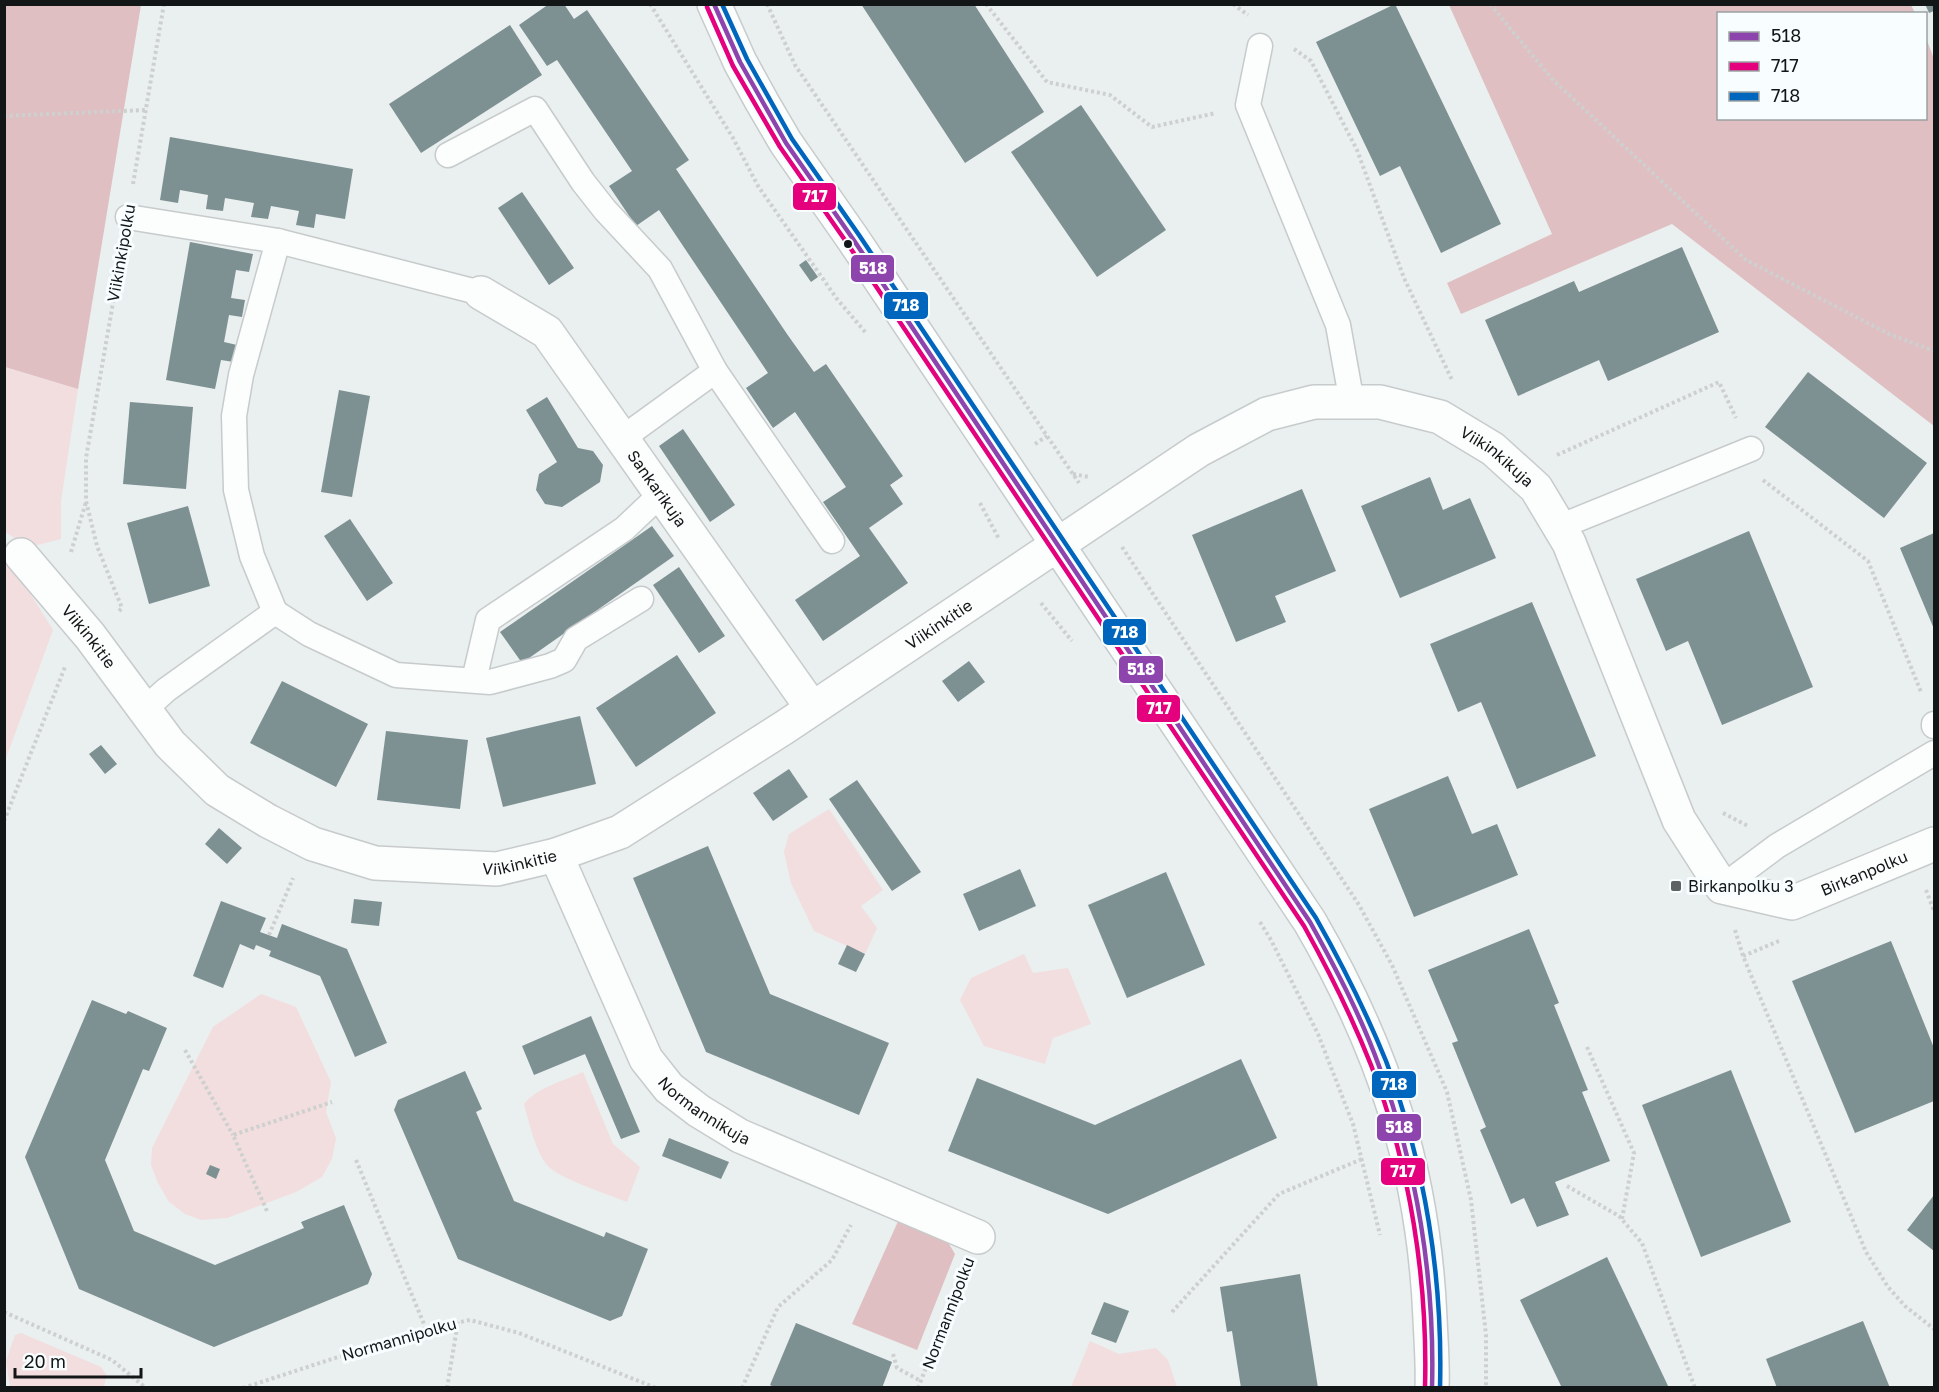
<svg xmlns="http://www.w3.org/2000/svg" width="1939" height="1392" viewBox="0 0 1939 1392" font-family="'Golos Text',sans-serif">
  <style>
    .green { fill: #f3dedf }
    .forest { fill: #dfbfc1 }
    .building { fill: #7d9092 }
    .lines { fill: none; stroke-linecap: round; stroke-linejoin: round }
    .service-casing { stroke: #c7cbcb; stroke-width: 27 }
    .minor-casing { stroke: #c7cbcb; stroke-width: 36 }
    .tertiary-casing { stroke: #c7cbcb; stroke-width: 36 }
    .path { stroke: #ced0d0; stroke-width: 4; stroke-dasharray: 3 3; stroke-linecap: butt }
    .service { stroke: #fcfdfd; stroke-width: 24 }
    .minor { stroke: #fcfdfd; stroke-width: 33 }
    .tertiary { stroke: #fcfdfd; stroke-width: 33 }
    .bus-1-casing { stroke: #f8feff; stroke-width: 9 }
    .bus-2-casing { stroke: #f8feff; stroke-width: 9 }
    .bus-3-casing { stroke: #f8feff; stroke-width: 9 }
    .bus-1 { stroke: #8e44ad; stroke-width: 4.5 }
    .bus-2 { stroke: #e5007d; stroke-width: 4.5 }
    .bus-3 { stroke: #0065bd; stroke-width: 4.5 }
    .bus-dot { fill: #121616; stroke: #f8feff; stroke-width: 2 }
    .poi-dot { fill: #5e6262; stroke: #f8feff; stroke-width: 2 }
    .labels { text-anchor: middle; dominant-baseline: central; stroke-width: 6; stroke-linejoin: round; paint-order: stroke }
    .street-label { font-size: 16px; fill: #121616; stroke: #f8feff }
    .poi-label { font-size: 16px; fill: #121616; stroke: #f8feff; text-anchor: start }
    .line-badge { stroke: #f8feff; stroke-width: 2 }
    .badge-label { font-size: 16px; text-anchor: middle; font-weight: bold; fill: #fff }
  </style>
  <rect width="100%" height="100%" fill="#eaeff0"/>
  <g class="green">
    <polygon points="4,367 78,389 61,501 61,539 29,547 5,532"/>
    <polygon points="5,560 11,563 53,630 5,761"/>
    <polygon points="829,809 883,890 861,906 877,928 865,954 814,931 791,883 784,852 789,834"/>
    <polygon points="1024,954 1033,973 1068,968 1091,1024 1053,1038 1045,1064 984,1046 960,1000 971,978"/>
    <polygon points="261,994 296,1007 331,1082 326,1112 336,1138 332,1159 322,1177 296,1192 227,1218 201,1220 185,1214 169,1202 158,1183 151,1165 152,1148 213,1027"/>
    <path d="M 583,1072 L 613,1144 L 640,1167 L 627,1202 C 610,1195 557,1178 547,1165 C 535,1150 529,1122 524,1104 C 538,1087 564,1081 583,1072 Z"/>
    <polygon points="21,1333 101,1367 107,1376 104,1386 101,1388 10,1387 6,1361 15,1335"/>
    <polygon points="1090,1341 1119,1354 1156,1348 1168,1360 1177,1387 1071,1387"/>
  </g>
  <g class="forest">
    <polygon points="4,5 141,5 78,389 5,367"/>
    <polygon points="1449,5 1911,5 1915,13 1718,14 1718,118 1926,118 1926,38 1934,59 1934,426 1672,224 1461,314 1447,283 1552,234"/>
    <polygon points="900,1217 946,1239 955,1254 917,1350 852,1324"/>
  </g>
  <g class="building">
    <polygon points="549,4 564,4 574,19 587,10 689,160 676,169 787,334 814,372 826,364 903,476 890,485 903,504 869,528 908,583 823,641 795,600 860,556 823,502 846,487 795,412 773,428 746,388 768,373 659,210 636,226 609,186 632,171 557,60 547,66 519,25"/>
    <polygon points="861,4 974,4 1044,112 965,163"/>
    <polygon points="1395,4 1501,224 1441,253 1400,166 1380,176 1316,42"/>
    <polygon points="1925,4 1934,4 1934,11 1929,13"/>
    <polygon points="510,25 542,75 421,153 389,104"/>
    <polygon points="1081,105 1166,230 1097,277 1011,152"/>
    <polygon points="170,137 353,169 345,219 316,214 314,228 296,225 299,211 271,206 268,219 251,217 254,203 225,198 223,211 206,209 208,195 180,190 178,203 160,200"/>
    <polygon points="522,192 574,268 549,285 498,208"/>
    <polygon points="190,242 253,254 249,272 236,270 231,298 245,300 242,317 229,315 224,342 237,345 234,362 221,360 215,389 166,380"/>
    <polygon points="1682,247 1719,332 1608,381 1599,360 1518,396 1485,320 1574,281 1579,292"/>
    <polygon points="806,260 818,277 811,282 799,265"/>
    <polygon points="1808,372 1927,463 1884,518 1765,427"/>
    <polygon points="339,390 370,396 352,497 321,492"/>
    <polygon points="547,397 578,448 593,451 603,465 600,482 562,507 545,504 536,490 539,474 557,462 526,410"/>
    <polygon points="130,402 193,407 186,489 123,484"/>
    <polygon points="683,429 735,505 710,522 659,446"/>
    <polygon points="1430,477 1443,510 1470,498 1496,558 1400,598 1361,506"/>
    <polygon points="1302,489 1336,571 1275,596 1286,622 1236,642 1192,535"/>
    <polygon points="188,506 210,586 149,604 127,523"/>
    <polygon points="350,519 393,583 367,601 324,536"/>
    <polygon points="652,526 674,556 522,663 500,632"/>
    <polygon points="1749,531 1813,687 1722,725 1688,641 1666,651 1636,579"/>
    <polygon points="1934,533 1934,629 1900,548"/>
    <polygon points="679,567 725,636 699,653 653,585"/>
    <polygon points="1532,602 1596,756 1517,789 1481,702 1458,712 1430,644"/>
    <polygon points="677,655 716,713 636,767 596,708"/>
    <polygon points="969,661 985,682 958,702 942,681"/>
    <polygon points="282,681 368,724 336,787 250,743"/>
    <polygon points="580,716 596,784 503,807 486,738"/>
    <polygon points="386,731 468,740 460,809 377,800"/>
    <polygon points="101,745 117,764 105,774 89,754"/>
    <polygon points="789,769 808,797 773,821 753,793"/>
    <polygon points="1448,776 1472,834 1497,824 1518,875 1414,917 1369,809"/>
    <polygon points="857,780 921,872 892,891 829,799"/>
    <polygon points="219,828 242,848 227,864 205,844"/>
    <polygon points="708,846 770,994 889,1043 859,1115 706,1052 633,878"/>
    <polygon points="1020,869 1036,906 979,931 963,894"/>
    <polygon points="1166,872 1205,965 1127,998 1088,905"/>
    <polygon points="354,899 382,902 379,926 351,923"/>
    <polygon points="221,901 266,918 260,932 277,938 282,924 347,949 387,1043 355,1057 320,976 269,956 271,951 256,945 254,950 240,944 223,988 193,976"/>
    <polygon points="1529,929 1559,1003 1554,1005 1588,1090 1582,1092 1610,1161 1555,1182 1569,1215 1537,1227 1524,1198 1511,1204 1480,1130 1486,1127 1452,1043 1458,1041 1428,970"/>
    <polygon points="1891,941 1934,1048 1934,1101 1855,1133 1792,981"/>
    <polygon points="847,945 865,954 856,972 838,964"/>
    <polygon points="92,1000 126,1014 128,1011 167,1028 149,1071 143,1069 105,1160 134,1231 215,1265 304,1228 301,1222 344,1205 372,1274 368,1284 214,1347 79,1289 25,1157"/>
    <polygon points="591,1016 640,1132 621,1139 585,1054 534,1075 522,1046"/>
    <polygon points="1241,1059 1277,1138 1108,1214 948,1151 977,1078 1095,1125"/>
    <polygon points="1731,1070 1791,1222 1701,1257 1642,1105"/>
    <polygon points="465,1071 482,1109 476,1112 514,1201 604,1237 606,1232 648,1249 622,1316 610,1321 458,1259 394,1110 398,1100"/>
    <polygon points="669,1138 729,1162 721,1179 662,1156"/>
    <polygon points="210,1165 220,1169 216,1179 206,1174"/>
    <polygon points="1934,1195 1934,1251 1907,1230"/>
    <polygon points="1607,1257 1669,1388 1562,1388 1520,1300"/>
    <polygon points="1300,1274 1318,1388 1241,1388 1232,1331 1227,1332 1220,1287"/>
    <polygon points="1104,1302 1129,1311 1116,1343 1091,1334"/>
    <polygon points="1863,1321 1890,1388 1777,1388 1766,1359"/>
    <polygon points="796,1323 892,1362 882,1388 776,1388 770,1385"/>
  </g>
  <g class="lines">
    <defs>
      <g id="service">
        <polyline points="1260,46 1248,105 1338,325 1352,403"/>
        <polyline points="448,155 535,109 583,182 605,210 660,269 715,371"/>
        <polyline points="128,217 278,241 241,375 234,416 236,490 252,556 275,612 166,690 144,710"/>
        <polyline points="278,241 481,293"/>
        <polyline points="620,436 635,429 715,371 832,541"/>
        <polyline points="1559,527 1751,449"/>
        <polyline points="275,612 309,634 396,675 490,682 550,666 564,660 576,639 641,599"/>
        <polyline points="474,680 488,620 624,529 661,494"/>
        <polyline points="1934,724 1934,726"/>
        <polyline points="1722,887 1777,846 1934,753"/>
      </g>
      <g id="minor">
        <path id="s1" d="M 481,293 L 547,332 L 812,708"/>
        <path id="s2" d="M 21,555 L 90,636 L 170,744 L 217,790 L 268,821 L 313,844 L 375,863 L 497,869 L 556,855 L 620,832 L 785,727 L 1199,450 L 1267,414 L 1314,402 L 1380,402 L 1440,417 L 1493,449 L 1536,488 L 1569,543 L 1679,820 L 1722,887 L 1792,903 L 1934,844"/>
        <path id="s3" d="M 556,855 L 646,1059 L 669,1088 L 699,1111 L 740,1136 L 978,1237"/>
      </g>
      <path id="tertiary" d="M 714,4 L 740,62 L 762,102 L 786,143 L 853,239 L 1310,922 C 1384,1050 1424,1171 1430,1319 C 1431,1342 1433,1365 1432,1388"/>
    </defs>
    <use href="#service" class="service-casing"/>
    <use href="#minor" class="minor-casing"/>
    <use href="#tertiary" class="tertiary-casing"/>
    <g class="path">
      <polyline points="650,4 733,138 758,186 837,299 866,333"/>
      <polyline points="767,4 795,65 1079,483"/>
      <polyline points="986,4 1047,82 1110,95 1152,127 1216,113"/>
      <polyline points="1233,4 1248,15"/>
      <polyline points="1490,4 1553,80 1746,260 1889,334 1934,351"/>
      <polyline points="1294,49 1311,61 1357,150 1404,278 1452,380"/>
      <polyline points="4,116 146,110"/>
      <polyline points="133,184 164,4"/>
      <polyline points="1035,444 1047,436"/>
      <polyline points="1557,455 1719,382 1736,418"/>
      <polyline points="1073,474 1089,477"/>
      <polyline points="1763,480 1868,561 1921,692"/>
      <polyline points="980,503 999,539"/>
      <polyline points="1122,547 1359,905 1392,965 1447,1092 1471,1200 1486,1335 1486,1388"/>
      <polyline points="71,552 86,502"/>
      <polyline points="1041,603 1072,641"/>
      <polyline points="119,611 122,608 97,546 86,501 86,458 122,251"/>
      <polyline points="1723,813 1748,826"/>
      <polyline points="4,821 65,667"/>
      <polyline points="1926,890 1934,911"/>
      <polyline points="1260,922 1271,940 1318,1034 1353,1124 1380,1235"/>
      <polyline points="1735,930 1743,956 1866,1252 1888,1287 1905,1306 1934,1329"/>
      <polyline points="269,935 293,878"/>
      <polyline points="1743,956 1779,941"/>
      <polyline points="1587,1047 1634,1153 1622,1219"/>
      <polyline points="185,1050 233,1135"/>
      <polyline points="356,1160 426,1329"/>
      <polyline points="1567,1186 1619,1216 1642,1243 1695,1388"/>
      <polyline points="267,1211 233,1135 332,1102"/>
      <polyline points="4,1312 112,1360 146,1388"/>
      <polyline points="1172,1312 1279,1194 1362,1159"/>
      <polyline points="893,1354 897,1368 921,1381"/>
      <polyline points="243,1388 421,1330 470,1320 519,1333 656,1388"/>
      <polyline points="447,1388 458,1322"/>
      <polyline points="742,1388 778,1307 832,1260 851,1225"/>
      <polyline points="918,1388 964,1271"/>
    </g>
    <use href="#service" class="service"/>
    <use href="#minor" class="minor"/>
    <use href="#tertiary" class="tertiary"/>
    <defs>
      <path id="bus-1" d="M 714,4 L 740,62 L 786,143 L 853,239 L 1310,922 C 1336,969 1361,1016 1379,1066 C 1417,1167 1435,1279 1432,1388"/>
      <path id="bus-2" d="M 707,7 L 733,66 L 780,147 L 847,243 L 1304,926 C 1329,971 1352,1017 1371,1065 C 1410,1165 1428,1281 1425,1388"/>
      <path id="bus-3" d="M 722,4 L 747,59 L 792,139 L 859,235 L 1316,918 C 1342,964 1366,1012 1386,1061 C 1425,1164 1443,1278 1440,1388"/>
    </defs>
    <use href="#bus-1" class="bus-1-casing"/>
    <use href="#bus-2" class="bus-2-casing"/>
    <use href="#bus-3" class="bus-3-casing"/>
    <use href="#bus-1" class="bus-1"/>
    <use href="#bus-2" class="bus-2"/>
    <use href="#bus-3" class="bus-3"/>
  </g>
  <circle class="bus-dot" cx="848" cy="244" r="5"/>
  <rect class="poi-dot" x="1670" y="880" width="12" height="12" rx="3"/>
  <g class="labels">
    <g class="street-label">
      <text transform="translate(121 253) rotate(-80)">Viikinkipolku</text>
      <text stroke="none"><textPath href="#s2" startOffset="1749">Viikinkikuja</textPath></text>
      <text stroke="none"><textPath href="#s1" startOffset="268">Sankarikuja</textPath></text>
      <text stroke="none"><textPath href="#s2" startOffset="1113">Viikinkitie</textPath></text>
      <text stroke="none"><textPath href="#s2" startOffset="106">Viikinkitie</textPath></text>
      <text stroke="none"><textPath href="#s2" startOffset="627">Viikinkitie</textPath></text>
      <text stroke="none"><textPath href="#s2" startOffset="2391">Birkanpolku</textPath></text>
      <text stroke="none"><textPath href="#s3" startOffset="302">Normannikuja</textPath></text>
      <text transform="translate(948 1313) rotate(-69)">Normannipolku</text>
      <text transform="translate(399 1339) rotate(-16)">Normannipolku</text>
    </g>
    <g class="poi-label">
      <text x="1688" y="886">Birkanpolku 3</text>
    </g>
  </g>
  <g class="line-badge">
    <rect x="792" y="182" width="45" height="29" rx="6" fill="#e5007d"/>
    <rect x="850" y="254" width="45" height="29" rx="6" fill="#8e44ad"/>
    <rect x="883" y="291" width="46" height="29" rx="6" fill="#0065bd"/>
    <rect x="1102" y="618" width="45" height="28" rx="6" fill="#0065bd"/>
    <rect x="1118" y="655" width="46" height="29" rx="6" fill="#8e44ad"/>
    <rect x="1136" y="694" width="45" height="29" rx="6" fill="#e5007d"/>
    <rect x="1371" y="1070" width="46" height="29" rx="6" fill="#0065bd"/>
    <rect x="1376" y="1113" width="46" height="29" rx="6" fill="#8e44ad"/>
    <rect x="1380" y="1157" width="46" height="29" rx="6" fill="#e5007d"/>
  </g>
  <g class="badge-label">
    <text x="815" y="202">717</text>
    <text x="873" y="274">518</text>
    <text x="906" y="311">718</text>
    <text x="1125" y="638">718</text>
    <text x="1141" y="675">518</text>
    <text x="1159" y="714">717</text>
    <text x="1394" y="1090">718</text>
    <text x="1399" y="1133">518</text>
    <text x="1403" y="1177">717</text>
  </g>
  <rect width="1939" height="1392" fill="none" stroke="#121616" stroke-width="12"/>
  <rect x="1717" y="12" width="210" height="108" fill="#f8feff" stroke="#9ca1a2" stroke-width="1.5"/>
  <rect x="1729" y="32" width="30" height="9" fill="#8e44ad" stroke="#9ca1a2" stroke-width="1.5"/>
  <text x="1771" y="42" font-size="18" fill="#121616">518</text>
  <rect x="1729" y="62" width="30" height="9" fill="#e5007d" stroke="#9ca1a2" stroke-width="1.5"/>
  <text x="1771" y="72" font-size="18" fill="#121616">717</text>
  <rect x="1729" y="92" width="30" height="9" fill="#0065bd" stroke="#9ca1a2" stroke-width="1.5"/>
  <text x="1771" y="102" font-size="18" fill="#121616">718</text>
  <path d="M15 1368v9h126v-9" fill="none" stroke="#121616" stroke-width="3"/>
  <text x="24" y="1368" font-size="18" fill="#121616" stroke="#f8feff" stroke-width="4.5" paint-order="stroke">20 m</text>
</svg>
